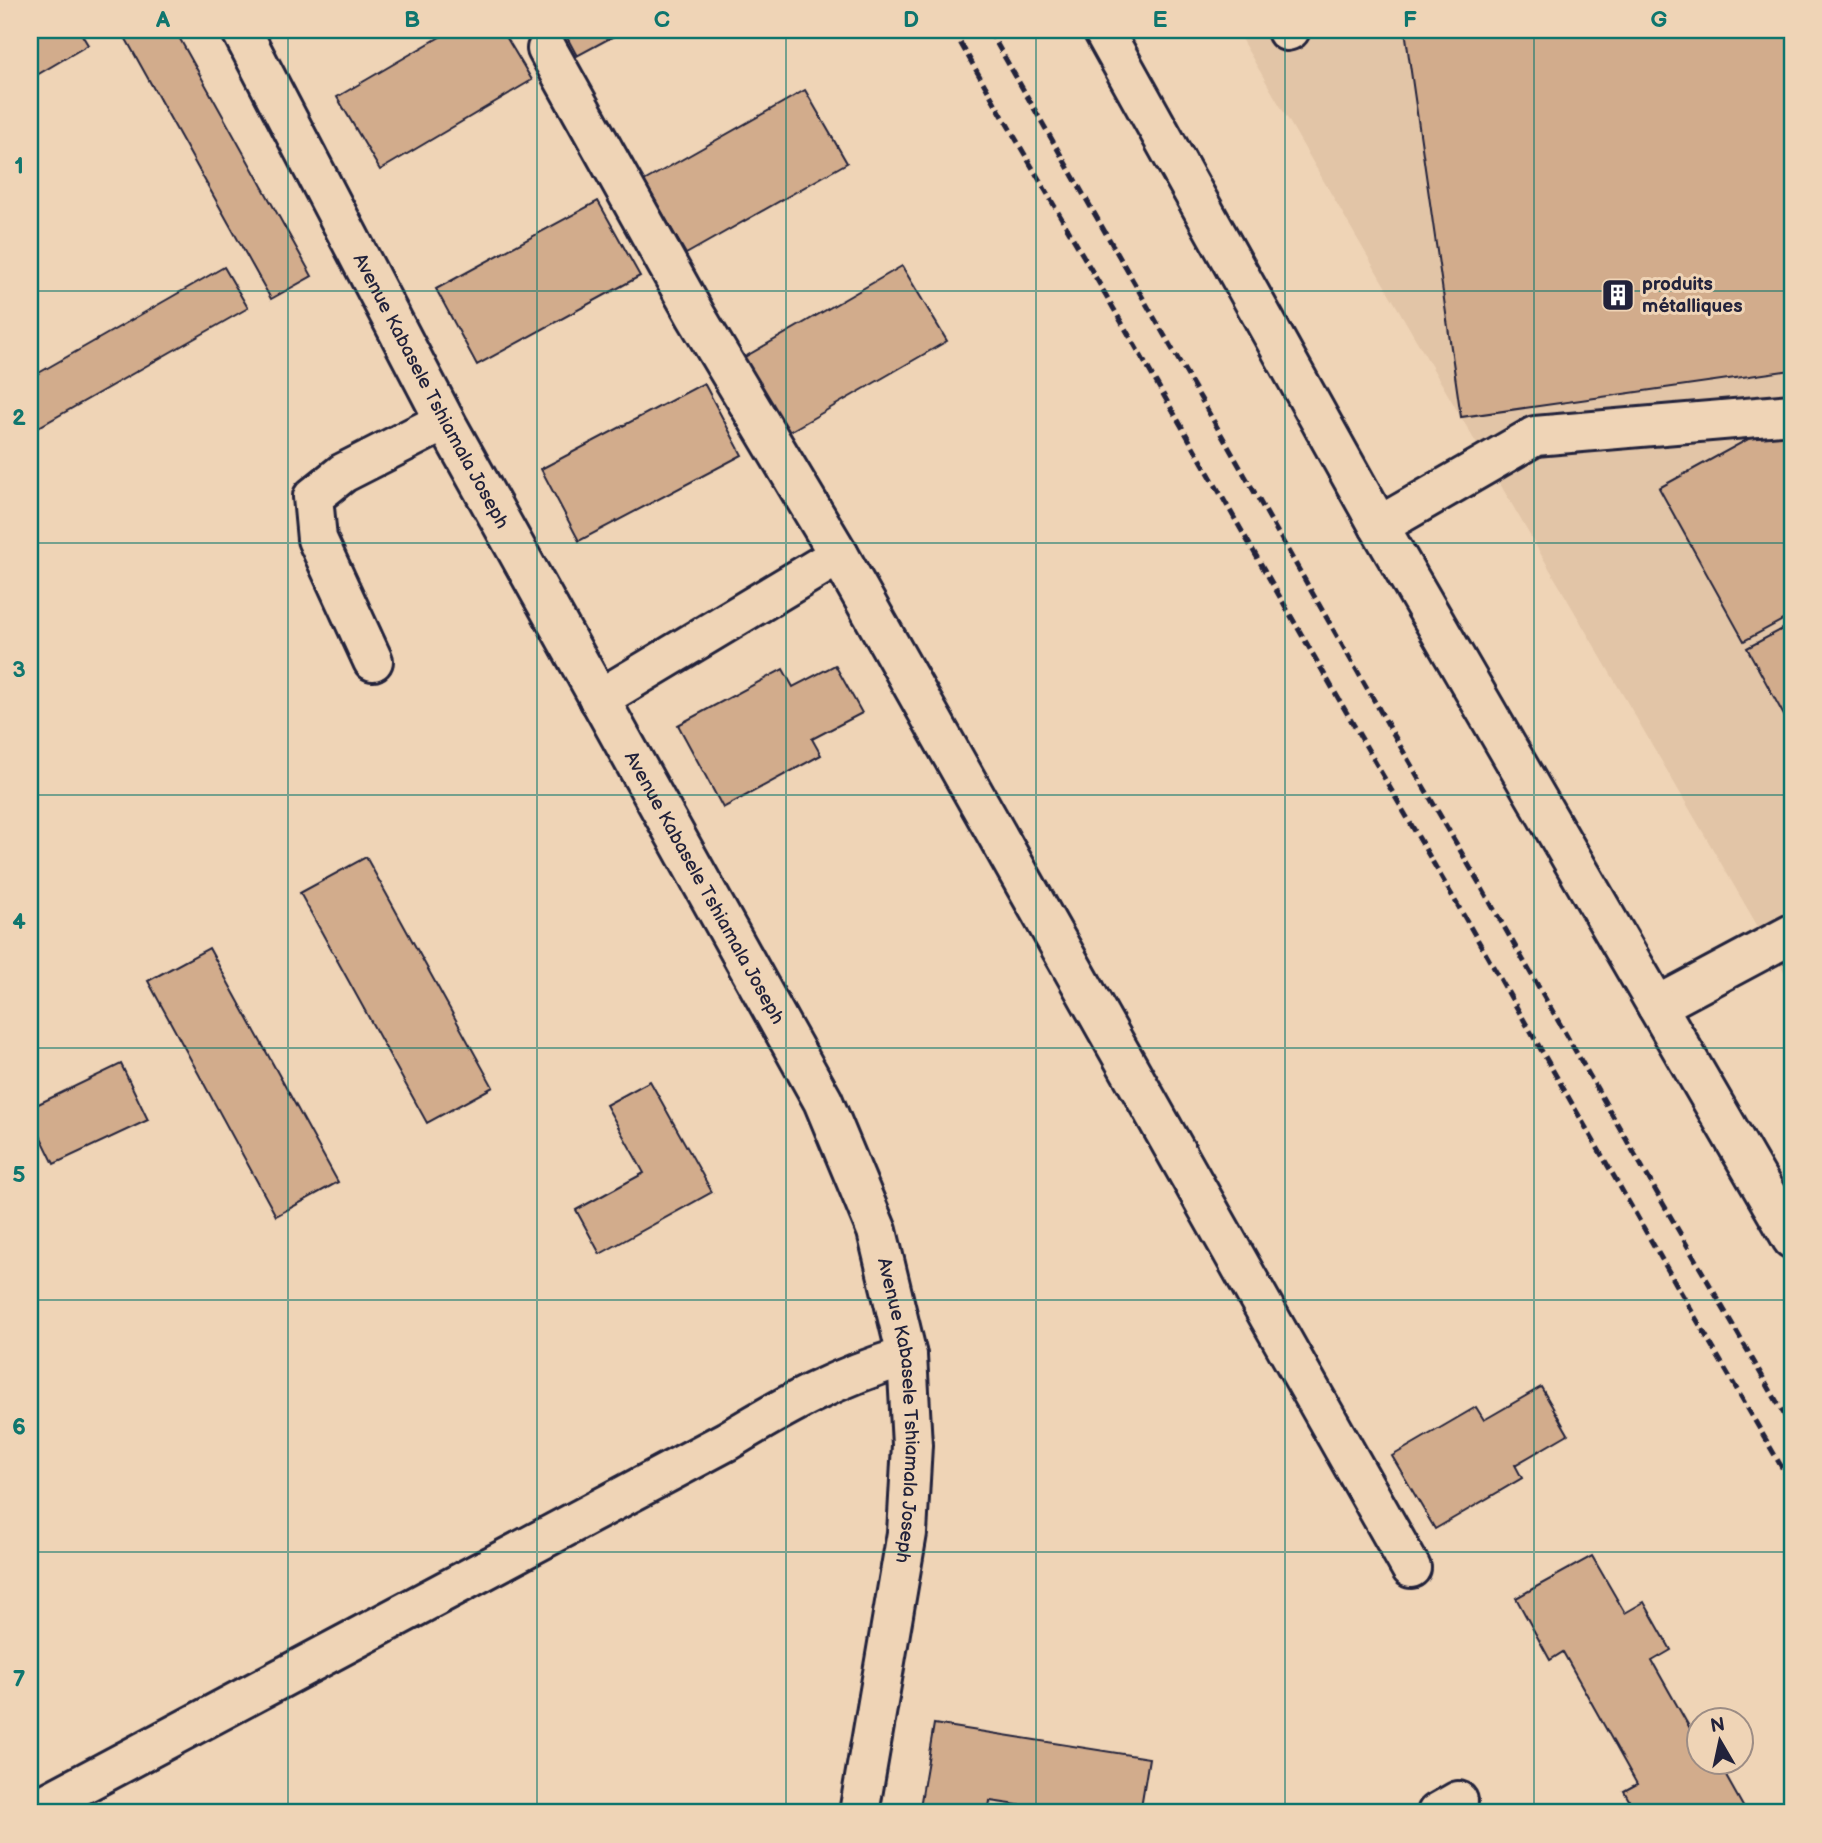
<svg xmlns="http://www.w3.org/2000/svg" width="1822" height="1843" viewBox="0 0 1822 1843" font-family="'Balsamiq Sans',sans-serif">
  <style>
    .built { fill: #e2c5a7 }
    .building { fill: #d2ac8c; stroke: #22223b; stroke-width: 2 }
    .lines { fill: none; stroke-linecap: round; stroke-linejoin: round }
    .minor-casing { stroke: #22223b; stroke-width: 44 }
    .major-casing { stroke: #22223b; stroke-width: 44 }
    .minor { stroke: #efd4b6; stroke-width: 38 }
    .major { stroke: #efd4b6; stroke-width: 38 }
    .rail { stroke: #22223b; stroke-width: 5; stroke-dasharray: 10 5; stroke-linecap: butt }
    .grid { fill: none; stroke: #0f766e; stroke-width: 2; stroke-opacity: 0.55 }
    .labels { text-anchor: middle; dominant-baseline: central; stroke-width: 6; stroke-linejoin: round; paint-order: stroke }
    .poi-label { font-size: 19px; font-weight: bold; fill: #22223b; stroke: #efd4b6; text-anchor: start }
    .street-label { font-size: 19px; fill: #22223b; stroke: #efd4b6 }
    .neatline { fill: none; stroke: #0f766e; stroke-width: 2.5 }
    .grid-label { font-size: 23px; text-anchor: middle; font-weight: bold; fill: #0f766e }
  </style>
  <rect width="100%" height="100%" fill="#efd4b6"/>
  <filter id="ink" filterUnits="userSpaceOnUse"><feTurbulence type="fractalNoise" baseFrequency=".0143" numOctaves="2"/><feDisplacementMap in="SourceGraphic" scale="14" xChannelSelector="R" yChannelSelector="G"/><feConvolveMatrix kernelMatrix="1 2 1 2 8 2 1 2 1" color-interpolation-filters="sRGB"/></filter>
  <g filter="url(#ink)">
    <polygon class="built" points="1236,30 1792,30 1792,985 1461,417"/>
    <g class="building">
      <polygon points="30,30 79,30 88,45 30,79"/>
      <polygon points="121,30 175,30 312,276 271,299"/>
      <polygon points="452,30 502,30 532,80 380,170 337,97"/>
      <polygon points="563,30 625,30 577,56"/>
      <polygon points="1405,30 1792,30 1792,370 1461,417"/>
      <polygon points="805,90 847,163 686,254 644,181"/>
      <polygon points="598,201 640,276 477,365 436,289"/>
      <polygon points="902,266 947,341 787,433 743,358"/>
      <polygon points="224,267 248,308 30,432 30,378"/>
      <polygon points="704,383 742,455 579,541 541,469"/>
      <polygon points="1781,421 1792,441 1792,615 1744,641 1659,488"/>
      <polygon points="1792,624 1792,730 1747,648"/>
      <polygon points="835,665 862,713 812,739 821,755 723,808 678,725 783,669 793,687"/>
      <polygon points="366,857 493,1087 427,1123 300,893"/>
      <polygon points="209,948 338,1182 276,1216 148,981"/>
      <polygon points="121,1064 148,1120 54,1164 30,1115 30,1108"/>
      <polygon points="650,1081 712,1192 600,1254 576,1210 644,1173 606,1105"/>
      <polygon points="1541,1387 1568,1434 1515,1465 1522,1478 1435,1529 1392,1456 1476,1407 1484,1420"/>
      <polygon points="1592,1556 1625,1613 1644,1602 1671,1650 1652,1661 1700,1746 1700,1762 1718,1762 1745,1810 1738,1813 1636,1813 1624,1791 1637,1784 1563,1652 1550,1660 1516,1598"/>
      <polygon points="934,1724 1149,1758 1140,1813 1051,1813 1051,1810 990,1801 988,1813 919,1813"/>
    </g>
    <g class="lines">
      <defs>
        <g id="minor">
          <polyline points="1287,31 1290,30"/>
          <polyline points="547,49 696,316 839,555 1411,1568"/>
          <polyline points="1379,526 1535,436 1792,414"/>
          <polyline points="373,661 317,539 313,497 343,473 445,421"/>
          <polyline points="599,699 839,555"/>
          <polyline points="1657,1006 1792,934"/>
          <path d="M 30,1812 L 727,1441 C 789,1403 837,1377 907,1356"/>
          <polyline points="1437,1813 1458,1801"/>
        </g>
        <g id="major">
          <path id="s1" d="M 241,30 L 445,421 L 823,1101 L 877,1231 L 907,1356 L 912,1445 L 907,1533 L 859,1813"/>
          <polyline points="1103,30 1379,526 1792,1239"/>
        </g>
      </defs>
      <use href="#minor" class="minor-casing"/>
      <use href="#major" class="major-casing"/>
      <use href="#minor" class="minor"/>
      <use href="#major" class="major"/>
      <g class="rail">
        <polyline points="953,30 1792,1485"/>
        <polyline points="989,30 1792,1428"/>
      </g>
    </g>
  </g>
  <path class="grid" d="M 288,30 L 288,1813M 537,30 L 537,1813M 786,30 L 786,1813M 1036,30 L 1036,1813M 1285,30 L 1285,1813M 1534,30 L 1534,1813M 30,291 L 1792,291M 30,543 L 1792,543M 30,795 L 1792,795M 30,1048 L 1792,1048M 30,1300 L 1792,1300M 30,1552 L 1792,1552"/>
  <defs>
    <symbol id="building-square" viewBox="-11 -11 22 22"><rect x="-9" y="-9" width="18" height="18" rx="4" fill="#22223b" stroke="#efd4b6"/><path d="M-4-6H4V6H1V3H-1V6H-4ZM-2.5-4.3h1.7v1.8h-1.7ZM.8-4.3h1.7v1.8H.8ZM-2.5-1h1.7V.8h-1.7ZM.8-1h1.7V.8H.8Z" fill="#fff"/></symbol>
  </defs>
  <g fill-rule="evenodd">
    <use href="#building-square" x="1599" y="276" width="38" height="38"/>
  </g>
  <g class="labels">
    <g class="poi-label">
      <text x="1642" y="284">produits<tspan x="1642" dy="22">métalliques</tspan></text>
    </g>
    <g class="street-label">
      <text stroke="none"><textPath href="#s1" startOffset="408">Avenue Kabasele Tshiamala Joseph</textPath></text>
      <text stroke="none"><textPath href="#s1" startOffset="975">Avenue Kabasele Tshiamala Joseph</textPath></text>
      <text stroke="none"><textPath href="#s1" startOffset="1542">Avenue Kabasele Tshiamala Joseph</textPath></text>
    </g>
  </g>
  <rect width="1822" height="1843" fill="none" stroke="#efd4b6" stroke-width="77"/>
  <g transform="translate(1720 1741) rotate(351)"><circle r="33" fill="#efd4b6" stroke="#9d8d85" stroke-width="2"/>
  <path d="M0-5L12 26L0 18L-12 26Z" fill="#22223b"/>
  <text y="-10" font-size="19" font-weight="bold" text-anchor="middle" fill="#22223b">N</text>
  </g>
  <rect x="38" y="38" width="1746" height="1766" class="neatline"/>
  <g class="grid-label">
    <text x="163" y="27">A</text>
    <text x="412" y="27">B</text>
    <text x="662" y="27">C</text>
    <text x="911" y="27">D</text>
    <text x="1160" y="27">E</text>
    <text x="1410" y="27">F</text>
    <text x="1659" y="27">G</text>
    <text x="19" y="173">1</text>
    <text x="19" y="425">2</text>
    <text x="19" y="677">3</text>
    <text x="19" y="929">4</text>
    <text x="19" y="1182">5</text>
    <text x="19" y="1434">6</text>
    <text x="19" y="1686">7</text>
  </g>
</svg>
